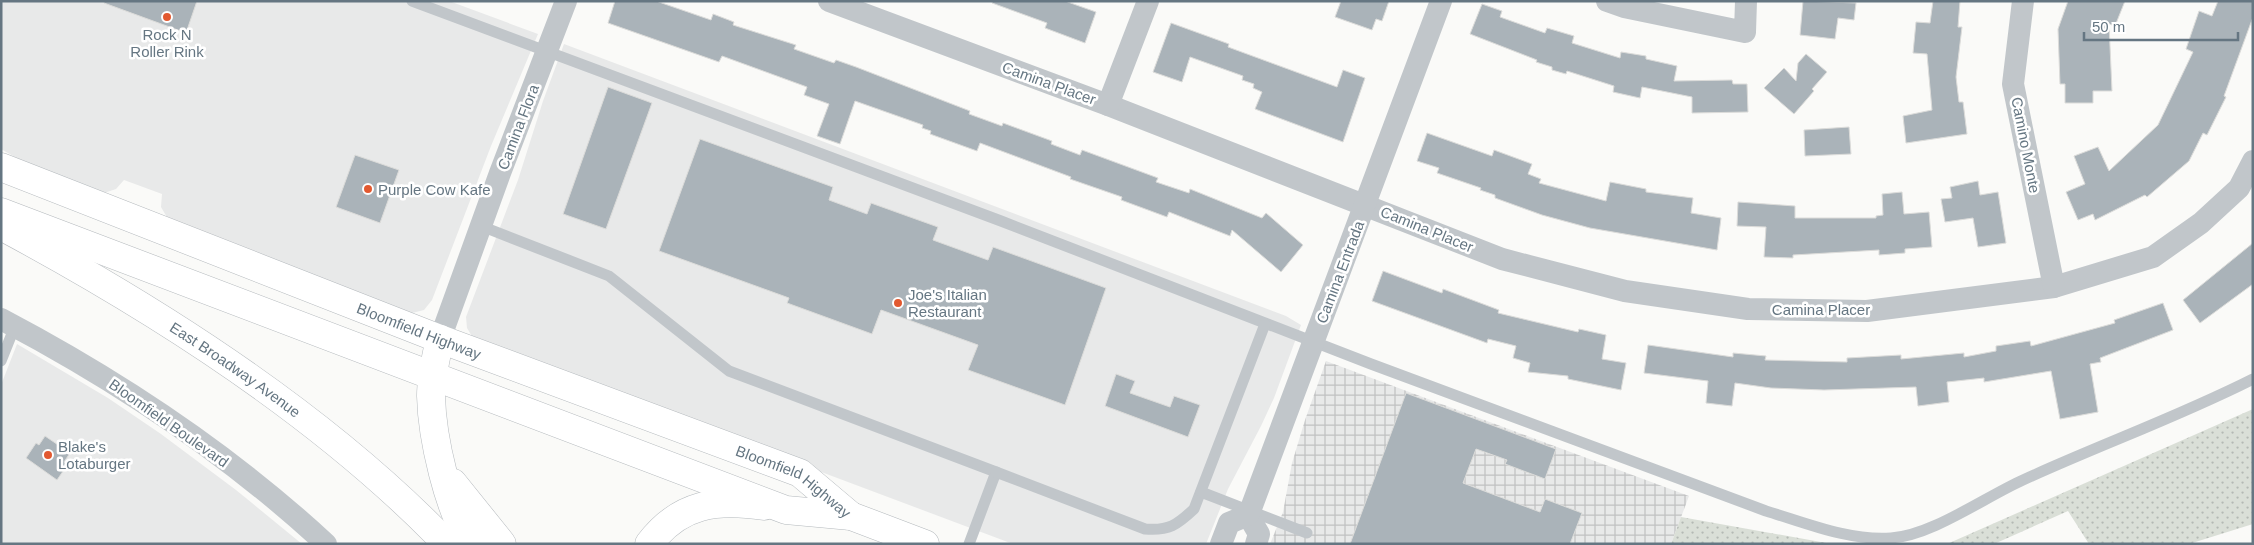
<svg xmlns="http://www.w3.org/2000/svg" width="2254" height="545" viewBox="0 0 2254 545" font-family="Helvetica,sans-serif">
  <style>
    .built { fill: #e8e9e9 }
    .industrial { fill: url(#industrial-grid) }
    .grass { fill: url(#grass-dots) }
    .building { fill: #aab3b9; stroke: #dcdcda }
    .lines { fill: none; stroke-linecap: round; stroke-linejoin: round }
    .primary-casing { stroke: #b5babe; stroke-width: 29 }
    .trunk-casing { stroke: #b4b9bd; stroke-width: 29 }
    .service { stroke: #c1c6ca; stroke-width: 11 }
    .minor { stroke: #c1c6ca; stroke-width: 22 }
    .primary { stroke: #fff; stroke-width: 28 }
    .trunk { stroke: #fff; stroke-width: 28 }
    .poi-dot { fill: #e25930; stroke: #fff; stroke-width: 2 }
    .labels { text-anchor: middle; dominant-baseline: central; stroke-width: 5; stroke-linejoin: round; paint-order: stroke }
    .poi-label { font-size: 15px; fill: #657682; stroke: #fff; text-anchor: start }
    .street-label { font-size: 15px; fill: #657682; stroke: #fff }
  </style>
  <defs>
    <pattern id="industrial-grid" width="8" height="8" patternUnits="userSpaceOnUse" patternTransform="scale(1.25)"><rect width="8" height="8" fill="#e8e9e9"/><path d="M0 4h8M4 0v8" fill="none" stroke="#c0c1c2"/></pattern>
    <pattern id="grass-dots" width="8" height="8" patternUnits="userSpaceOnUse" patternTransform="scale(1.25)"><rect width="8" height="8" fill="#dadfd7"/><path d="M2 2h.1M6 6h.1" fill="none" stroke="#b4b9b4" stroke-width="1.8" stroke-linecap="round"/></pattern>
  </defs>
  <rect width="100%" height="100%" fill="#fafaf8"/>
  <g class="built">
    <polygon points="1,1 449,1 538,34 491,146 432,300 424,310 412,313 168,219 161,207 162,194 124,180 116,189 104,193 39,171 1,149"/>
    <polygon points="564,44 1286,316 1301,325 1274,398 1261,426 1228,489 1206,544 1013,544 619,396 473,338 467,328 466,317 518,180 543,101"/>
    <polygon points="17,344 108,398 161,434 236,490 302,544 1,544 1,385"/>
  </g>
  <polygon class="industrial" points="1326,361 1689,496 1671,544 1270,544 1283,512 1292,463 1305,420"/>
  <g class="grass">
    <polygon points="2253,409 2253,524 2189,544 2089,544 2068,511 1994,544 1947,544"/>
    <polygon points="1681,517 1832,544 1671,544"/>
  </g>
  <g class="building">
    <polygon points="104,1 197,1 186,33 104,3"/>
    <polygon points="615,1 656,1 711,20 713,14 734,22 733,25 796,45 794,49 834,63 836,60 856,67 970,111 969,114 1002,126 1003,123 1052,141 1051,144 1080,155 1082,150 1158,178 1156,182 1189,193 1190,189 1262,218 1266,213 1303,245 1281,272 1232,230 1230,236 1169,212 1167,217 1121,200 1122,197 1070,179 1071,177 980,143 977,151 930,134 931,131 922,128 923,125 855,101 840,144 817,136 829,104 804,95 807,87 722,56 719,62 608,23"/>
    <polygon points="993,1 1065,1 1096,12 1085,43 1045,28 1047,23 992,3"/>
    <polygon points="1341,1 1389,1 1382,21 1376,19 1372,30 1335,17"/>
    <polygon points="1803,1 1856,3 1854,20 1838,18 1835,39 1800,35"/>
    <polygon points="1933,1 1960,1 1958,27 1962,27 1956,77 1959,102 1963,102 1967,134 1906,143 1903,116 1932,110 1927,54 1913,53 1916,22 1930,23"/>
    <polygon points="2068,1 2125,1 2115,26 2109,24 2112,91 2093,91 2093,103 2065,103 2065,84 2060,84 2058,29"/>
    <polygon points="2218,1 2253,1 2253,17 2224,96 2226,97 2207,135 2203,133 2189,161 2147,197 2145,195 2095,220 2093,214 2078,220 2066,192 2085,184 2074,156 2098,147 2109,171 2158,125 2193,52 2186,49 2199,11 2212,16"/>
    <polygon points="1482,4 1502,11 1500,17 1545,33 1547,28 1574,36 1572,43 1620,58 1621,52 1646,56 1646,59 1677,66 1674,81 1732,80 1733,84 1747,84 1748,112 1692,113 1692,97 1642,87 1640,98 1613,92 1614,86 1567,71 1566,74 1552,70 1552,67 1536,62 1537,60 1470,34"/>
    <polygon points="1171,23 1229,44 1228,47 1337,87 1343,70 1365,78 1343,142 1255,109 1262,92 1253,88 1254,84 1242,80 1243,76 1190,57 1182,82 1153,72"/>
    <polygon points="1806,54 1827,72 1812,89 1814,91 1794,114 1764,88 1784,68 1796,81 1798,63"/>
    <polygon points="608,87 652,103 606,229 563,214"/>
    <polygon points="1849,127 1851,154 1805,156 1804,130"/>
    <polygon points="1427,133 1492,156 1494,150 1532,164 1528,174 1541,179 1539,183 1606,201 1610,182 1646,189 1646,192 1693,198 1691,213 1721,218 1717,250 1590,228 1542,215 1495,198 1495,195 1480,190 1481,188 1437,173 1439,168 1417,161"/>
    <polygon points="700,139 833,187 829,200 867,214 871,203 938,227 933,240 988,260 993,247 1106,288 1065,405 968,370 978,345 881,310 872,334 787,303 789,298 659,251"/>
    <polygon points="355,155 399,170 380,223 336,207"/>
    <polygon points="1978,181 1980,195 1998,192 2006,243 1978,247 1973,218 1945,222 1941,199 1952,198 1950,187"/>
    <polygon points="1902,192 1904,214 1929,212 1932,247 1905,249 1905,253 1879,255 1879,250 1793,255 1793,258 1764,257 1766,227 1737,226 1738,202 1795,206 1795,218 1876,218 1876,216 1883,215 1882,194"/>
    <polygon points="2253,243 2253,284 2200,323 2183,300"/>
    <polygon points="1383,271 1442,293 1443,289 1499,310 1498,313 1578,332 1579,329 1606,335 1602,359 1626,363 1621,390 1568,379 1568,376 1528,372 1530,363 1513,358 1516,346 1488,339 1487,343 1372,301"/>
    <polygon points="2163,303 2173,330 2100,358 2101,362 2090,364 2098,412 2060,419 2051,371 1984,382 1984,378 1947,382 1949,402 1918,406 1916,387 1824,390 1771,388 1735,383 1732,406 1706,403 1708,381 1644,373 1648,345 1733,357 1733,353 1766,356 1765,360 1847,362 1847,358 1901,355 1901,359 1964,353 1964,357 1996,351 1996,346 2030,341 2031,346 2115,323 2114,320"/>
    <polygon points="1116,374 1135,381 1130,393 1170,407 1174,396 1200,405 1188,437 1105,406"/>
    <polygon points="1406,393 1556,449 1545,479 1505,464 1507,460 1476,449 1463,483 1540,512 1545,499 1582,513 1570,544 1350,544"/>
    <polygon points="45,436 70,453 64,462 68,464 57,480 26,458 36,443 39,445"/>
  </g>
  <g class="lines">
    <defs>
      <g id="primary">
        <path id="s1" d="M 1,226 C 158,310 323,415 447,544"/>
        <path d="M 440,339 C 436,357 431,377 431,396 C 432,438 448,509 471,544"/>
        <polyline points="453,483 502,544"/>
        <path d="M 649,544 C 680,503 717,499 764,506"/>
      </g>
      <g id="trunk">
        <path id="s2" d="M 1,167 L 440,339 L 800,473 L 851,516"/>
        <polyline points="1,212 786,510 851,516 925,544"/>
      </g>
    </defs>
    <use href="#primary" class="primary-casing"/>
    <use href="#trunk" class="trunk-casing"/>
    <g class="service">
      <path d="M 412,1 L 1001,221 L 1371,364 L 1766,511 C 1806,523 1849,541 1891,538 C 1931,536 1985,497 2023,480 C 2099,445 2178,417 2253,379"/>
      <polyline points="481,226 609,276 729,371 996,472 969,544"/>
      <polyline points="1,361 15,326"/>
      <path d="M 996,472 L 1145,529 C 1169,531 1177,525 1194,509 L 1265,324"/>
      <polyline points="1201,492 1307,533"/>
    </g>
    <g class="minor">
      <polyline points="829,1 1108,105 1502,259 1625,291 1748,309 1867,311 2054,287 2153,257 2201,223 2239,188 2253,161"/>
      <polyline points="1607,1 1624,7 1745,32 1746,1"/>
      <polyline points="2023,1 2013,84 2054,287"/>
      <polyline points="1108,105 1148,1"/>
      <path d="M 1,319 C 117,380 230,455 326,544"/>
      <polyline points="440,339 500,173 566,1"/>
      <polyline points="1248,515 1259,534 1256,544"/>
      <polyline points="1221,544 1229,523 1248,515 1250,511 1441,1"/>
    </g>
    <use href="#primary" class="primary"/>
    <use href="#trunk" class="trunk"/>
  </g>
  <g class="poi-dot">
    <circle cx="167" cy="17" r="5"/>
    <circle cx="368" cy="189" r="5"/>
    <circle cx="898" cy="303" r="5"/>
    <circle cx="48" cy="455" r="5"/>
  </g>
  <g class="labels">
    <g class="poi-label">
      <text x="167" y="34" text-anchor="middle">Rock N<tspan x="167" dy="17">Roller Rink</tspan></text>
      <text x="378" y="189">Purple Cow Kafe</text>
      <text x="908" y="294">Joe's Italian<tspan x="908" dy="17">Restaurant</tspan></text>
      <text x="58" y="446">Blake's<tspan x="58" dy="17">Lotaburger</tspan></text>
    </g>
    <g class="street-label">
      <text transform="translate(1049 83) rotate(20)">Camina Placer</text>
      <text transform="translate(518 127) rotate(-69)">Camina Flora</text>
      <text transform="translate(2026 145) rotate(79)">Camino Monte</text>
      <text transform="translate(1427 229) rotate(22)">Camina Placer</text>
      <text transform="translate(1340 272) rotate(-69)">Camina Entrada</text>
      <text x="1821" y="309">Camina Placer</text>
      <text stroke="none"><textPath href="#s2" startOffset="449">Bloomfield Highway</textPath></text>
      <text stroke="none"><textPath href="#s1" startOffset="275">East Broadway Avenue</textPath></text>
      <text transform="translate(169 423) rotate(35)">Bloomfield Boulevard</text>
      <text stroke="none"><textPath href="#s2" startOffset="854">Bloomfield Highway</textPath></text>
    </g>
  </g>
  <rect width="2254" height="545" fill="none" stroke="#657682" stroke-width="5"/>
  <path d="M2084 32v8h154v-8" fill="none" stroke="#657682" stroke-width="2.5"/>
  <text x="2092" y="32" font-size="15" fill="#657682" stroke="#ffffff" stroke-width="4" paint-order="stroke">50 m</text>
</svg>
